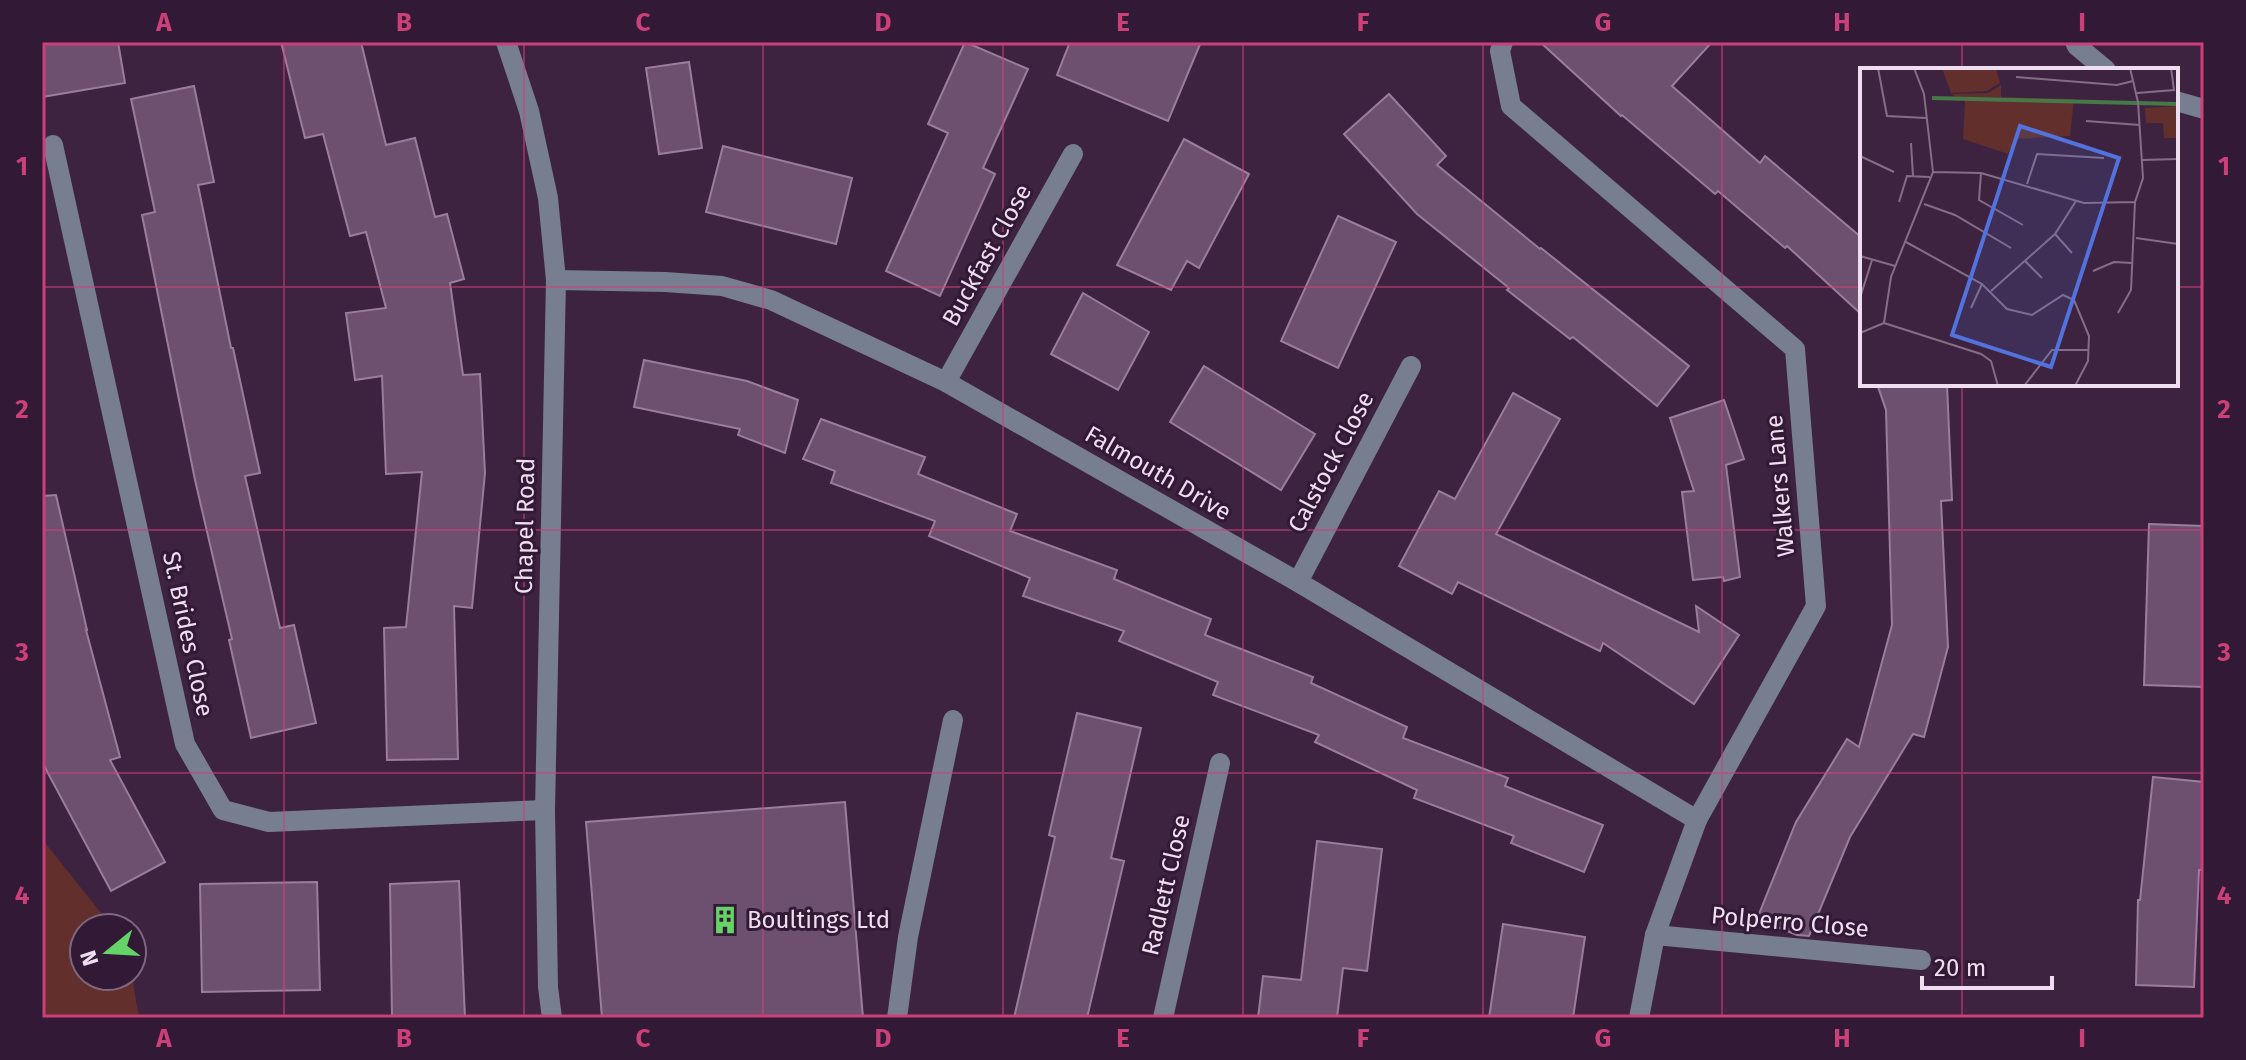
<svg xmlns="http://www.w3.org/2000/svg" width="2246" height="1060" viewBox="0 0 2246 1060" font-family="'Fira Sans',sans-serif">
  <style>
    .green { fill: #622f2c }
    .building { fill: #6d5070; stroke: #9b7c9d; stroke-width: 2 }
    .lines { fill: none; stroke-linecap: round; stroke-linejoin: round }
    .minor { stroke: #767e8f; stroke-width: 20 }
    .grid { fill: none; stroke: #cb4079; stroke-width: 2; stroke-opacity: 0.55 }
    .labels { text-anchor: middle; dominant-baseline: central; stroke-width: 6; stroke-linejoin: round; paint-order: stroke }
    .street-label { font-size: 24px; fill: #efdef0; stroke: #321935 }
    .poi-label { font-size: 24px; fill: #efdef0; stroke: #321935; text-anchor: start }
    .inset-river { fill: none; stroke: #477847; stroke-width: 4 }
    .inset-road { fill: none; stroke: #846e86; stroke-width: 2 }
    .view { fill: #5272de; fill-opacity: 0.15; stroke: #5272de; stroke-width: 4 }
    .inset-edge { fill: none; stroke: #efdef0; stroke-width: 4 }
    .neatline { fill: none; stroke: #cb4079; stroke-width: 3 }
    .grid-label { font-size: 26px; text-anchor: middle; font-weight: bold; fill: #cb4079 }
  </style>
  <rect width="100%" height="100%" fill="#3d233f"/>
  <polygon class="green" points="42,839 113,928 84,928 84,976 132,976 139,1018 42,1018"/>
  <g class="building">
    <polygon points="42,42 118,42 125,83 42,97"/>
    <polygon points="281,42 361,42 386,145 415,138 435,217 447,214 464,279 450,283 463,375 480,374 485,473 472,608 454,606 458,759 387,760 384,628 406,627 422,472 386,474 382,376 355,380 346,313 386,308 366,232 350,236 323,134 305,138"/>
    <polygon points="965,42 1028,69 983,168 995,174 940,296 886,271 948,133 928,124"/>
    <polygon points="1070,42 1201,42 1168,121 1057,75"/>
    <polygon points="1540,42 1712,42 1672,86 1760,163 1765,156 1862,238 1862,315 1787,246 1785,248 1718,191 1715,194 1622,115 1621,116"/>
    <polygon points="689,62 702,148 659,154 646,68"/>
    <polygon points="194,86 214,182 198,185 231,348 233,348 260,473 245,476 280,628 294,625 316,723 251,738 229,640 232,639 195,480 142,215 155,212 131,99"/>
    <polygon points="1389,94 1446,156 1437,165 1540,249 1541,248 1689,366 1657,406 1573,337 1570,339 1507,290 1509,288 1417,214 1344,134"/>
    <polygon points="1184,139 1249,174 1199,268 1187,261 1171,290 1117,265"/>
    <polygon points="723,146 852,178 836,244 706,212"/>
    <polygon points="1338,216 1396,242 1338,368 1281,341"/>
    <polygon points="1083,293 1149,332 1118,390 1051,354"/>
    <polygon points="644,360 747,381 798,400 785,453 738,435 740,429 634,407"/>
    <polygon points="1204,366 1315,434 1281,490 1170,422"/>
    <polygon points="1877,384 1947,384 1952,500 1941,501 1948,647 1924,737 1913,734 1850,837 1809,936 1797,935 1757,919 1796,822 1847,739 1859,747 1892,625 1886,410"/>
    <polygon points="1513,393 1560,419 1496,534 1699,632 1696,606 1739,635 1694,704 1603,643 1600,651 1458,582 1452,594 1399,566 1439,491 1455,499"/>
    <polygon points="1724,400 1744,459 1726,465 1740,577 1724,581 1723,577 1693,580 1682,492 1694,491 1670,418"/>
    <polygon points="821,419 925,457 918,474 1017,514 1010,531 1117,570 1114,579 1211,619 1205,635 1313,677 1311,683 1407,727 1403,738 1508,778 1505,786 1603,825 1584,872 1511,843 1514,836 1414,798 1417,790 1315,742 1319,735 1213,695 1218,682 1119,641 1124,631 1023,596 1030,578 929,536 935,521 831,483 835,471 803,459"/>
    <polygon points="56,495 87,630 86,630 120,757 110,760 165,862 111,891 42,762 42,496"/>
    <polygon points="2149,524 2204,526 2204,687 2144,685"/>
    <polygon points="1077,713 1141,728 1111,858 1124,861 1087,1018 1014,1018 1055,837 1049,835"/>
    <polygon points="2153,777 2204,782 2204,870 2199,870 2194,987 2136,985 2138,900 2140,900"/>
    <polygon points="845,802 863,1018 602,1018 586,822"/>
    <polygon points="1317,841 1382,849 1367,971 1343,968 1337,1018 1258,1018 1263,976 1301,980"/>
    <polygon points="459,881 465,1018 392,1018 390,884"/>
    <polygon points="317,882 320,990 202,992 200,884"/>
    <polygon points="1503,924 1585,937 1573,1018 1489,1018"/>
  </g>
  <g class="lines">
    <g class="minor">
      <polyline points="506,42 529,111 548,198 556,280 545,810 548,987 552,1018"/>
      <polyline points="1503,42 1500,51 1511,106 1795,349 1816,606 1697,820 1655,935 1639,1018"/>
      <polyline points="2075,42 2077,46 2106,70"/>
      <polyline points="2176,101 2204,109"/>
      <polyline points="53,145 185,744 223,810 269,822 545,810"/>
      <polyline points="556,280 665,282 722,286 771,300 946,382 1298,582 1697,820"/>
      <polyline points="946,382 1073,154"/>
      <polyline points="1298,582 1411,366"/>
      <polyline points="1655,935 1921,960"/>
      <polyline points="897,1018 908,937 953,720"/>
      <polyline points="1163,1018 1220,763"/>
    </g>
  </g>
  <path class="grid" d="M 284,42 L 284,1018M 524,42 L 524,1018M 763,42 L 763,1018M 1003,42 L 1003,1018M 1243,42 L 1243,1018M 1483,42 L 1483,1018M 1722,42 L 1722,1018M 1962,42 L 1962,70M 42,287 L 1862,287M 2176,287 L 2204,287M 1962,384 L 1962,1018M 42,530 L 2204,530M 42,773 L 2204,773"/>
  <defs>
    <symbol id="building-bare" viewBox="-9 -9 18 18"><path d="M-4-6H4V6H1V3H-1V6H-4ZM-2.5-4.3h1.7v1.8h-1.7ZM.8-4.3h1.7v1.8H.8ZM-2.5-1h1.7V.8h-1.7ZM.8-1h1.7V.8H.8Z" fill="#65d467" stroke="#321935" stroke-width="2.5" paint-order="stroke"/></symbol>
  </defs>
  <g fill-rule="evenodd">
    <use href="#building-bare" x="705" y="900" width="40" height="40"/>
  </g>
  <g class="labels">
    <g class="street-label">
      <text transform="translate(987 255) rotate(-61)">Buckfast Close</text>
      <text transform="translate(1331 462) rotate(-62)">Calstock Close</text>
      <text transform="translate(1158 473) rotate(30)">Falmouth Drive</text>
      <text transform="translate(1780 486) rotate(-95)">Walkers Lane</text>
      <text transform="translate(525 526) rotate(-89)">Chapel Road</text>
      <text transform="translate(188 634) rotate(78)">St. Brides Close</text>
      <text transform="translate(1166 885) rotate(-77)">Radlett Close</text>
      <text transform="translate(1790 922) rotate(5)">Polperro Close</text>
    </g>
    <g class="poi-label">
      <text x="747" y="920">Boultings Ltd</text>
    </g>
  </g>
  <g transform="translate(1860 68)">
    <rect width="318" height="318" fill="#3d233f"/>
    <path d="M 82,0 L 136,0 L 140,15 L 127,23 L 91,25 ZM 141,17 L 141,29 L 214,31 L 210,68 L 155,71 L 148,86 L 103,71 L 105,34 L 91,26 L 128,25 ZM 318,38 L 318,70 L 304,70 L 303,55 L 286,55 L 285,40 Z" fill="#622f2c"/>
    <path class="inset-river" d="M 72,30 L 318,36"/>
    <path class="inset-road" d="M 18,0 L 27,48 L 66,50M 156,9 L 257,17 L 273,13M 277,25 L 314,22 L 311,0M 226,53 L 280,57M 51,75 L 53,108M 0,88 L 34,104M 282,92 L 318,91M 73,104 L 121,105 L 224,135 L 275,134 L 283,110 L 278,34 L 270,0M 121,105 L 119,132 L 163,157M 167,116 L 177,86 L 244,90M 39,134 L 47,108 L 70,109M 64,136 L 95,147 L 151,180M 195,166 L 212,185M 276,170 L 318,176M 46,174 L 122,216 L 147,241 L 172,247 L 203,227 L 214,232 L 229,268 L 228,293 L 215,318M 0,188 L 35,198M 165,193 L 182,210M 233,203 L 254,194 L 272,195M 131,223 L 195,166 L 216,133M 0,230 L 12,192M 111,240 L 122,216M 258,245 L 271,222 L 275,134M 24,255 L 31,209 L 73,104 L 64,26 L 54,0M 24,255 L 121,286 L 131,293 L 138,318M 0,265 L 24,255M 164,318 L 192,282 L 229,282"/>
    <path class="view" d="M 160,58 L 259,90 L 191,299 L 92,267 Z"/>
    <rect width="318" height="318" class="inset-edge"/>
  </g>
  <rect width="2246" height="1060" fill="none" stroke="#321935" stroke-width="88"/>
  <g transform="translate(108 952) rotate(252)"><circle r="38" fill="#321935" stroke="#7e6880" stroke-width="2"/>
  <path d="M0-6L14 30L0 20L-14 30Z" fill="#65d467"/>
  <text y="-12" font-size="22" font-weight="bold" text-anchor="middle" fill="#efdef0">N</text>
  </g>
  <path d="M1922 976v12h130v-12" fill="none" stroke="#efdef0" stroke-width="4"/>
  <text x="1934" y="976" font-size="24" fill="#efdef0" stroke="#321935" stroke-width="6" paint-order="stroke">20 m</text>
  <rect x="44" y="44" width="2158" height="972" class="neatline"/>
  <g class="grid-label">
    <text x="164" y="31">A</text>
    <text x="404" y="31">B</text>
    <text x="643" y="31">C</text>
    <text x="883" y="31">D</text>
    <text x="1123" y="31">E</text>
    <text x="1363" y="31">F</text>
    <text x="1603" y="31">G</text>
    <text x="1842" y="31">H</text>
    <text x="2082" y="31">I</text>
    <text x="22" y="175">1</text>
    <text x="2224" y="175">1</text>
    <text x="22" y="418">2</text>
    <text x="2224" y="418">2</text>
    <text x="22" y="661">3</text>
    <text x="2224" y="661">3</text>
    <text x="22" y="904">4</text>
    <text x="2224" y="904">4</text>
    <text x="164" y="1047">A</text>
    <text x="404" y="1047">B</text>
    <text x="643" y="1047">C</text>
    <text x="883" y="1047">D</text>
    <text x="1123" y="1047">E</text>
    <text x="1363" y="1047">F</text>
    <text x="1603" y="1047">G</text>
    <text x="1842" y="1047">H</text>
    <text x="2082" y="1047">I</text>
  </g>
</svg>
